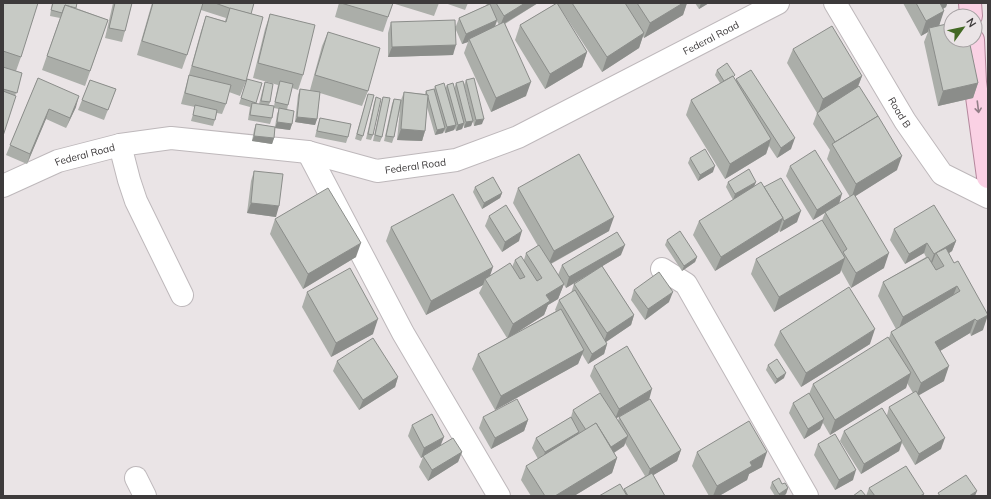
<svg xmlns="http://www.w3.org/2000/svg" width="991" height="499" viewBox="0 0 991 499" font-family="Mulish,sans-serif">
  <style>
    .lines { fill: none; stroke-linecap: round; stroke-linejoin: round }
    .minor-casing { stroke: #beb8bb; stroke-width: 24 }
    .major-casing { stroke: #b5889d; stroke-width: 24 }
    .minor { stroke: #fff; stroke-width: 22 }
    .major { stroke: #fad1e4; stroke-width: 22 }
    .wall { fill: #abaea9; fill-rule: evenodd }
    .shaded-wall { fill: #8b8d8a }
    .building { fill: #c7cac5; stroke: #8b8d8a }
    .oneway { stroke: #927e87 }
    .labels { text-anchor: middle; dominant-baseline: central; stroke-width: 3; stroke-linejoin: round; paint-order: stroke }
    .street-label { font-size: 10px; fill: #3d3a3b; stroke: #eae4e6 }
  </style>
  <rect width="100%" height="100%" fill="#eae4e6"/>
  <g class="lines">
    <defs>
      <g id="minor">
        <path id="s1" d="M 835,3 L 905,121 L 942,174 L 988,197"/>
        <polyline points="120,145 129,180 136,201 182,295"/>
        <polyline points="308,152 403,333 499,496"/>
        <path id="s2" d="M 3,186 L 58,161 L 120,145 L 171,138 L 308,152 L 377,171 L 456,160 L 518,137 L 778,3"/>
        <polyline points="662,269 686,284 807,496"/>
        <polyline points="136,478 145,496"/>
      </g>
      <g id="major">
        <polyline points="970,3 971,16"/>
        <polyline points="973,40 975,82 988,177"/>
      </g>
    </defs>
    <use href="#minor" class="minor-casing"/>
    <use href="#major" class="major-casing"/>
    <use href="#minor" class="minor"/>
    <use href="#major" class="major"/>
  </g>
  <g class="wall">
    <polygon points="3,3 21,57 16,71 22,73 3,136"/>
    <polygon points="52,3 77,3 76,8 108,20 85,86 42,70 60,18 50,16"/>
    <polygon points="113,3 132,3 125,31 122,42 105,38"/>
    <polygon points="152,3 254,3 251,14 246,81 240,96 229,92 226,104 222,114 217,113 213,126 191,121 195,107 181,104 201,31 206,16 225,21 226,18 201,10 187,55 182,69 137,55"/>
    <polygon points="339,3 393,3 383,32 335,17"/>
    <polygon points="395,3 439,3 434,16 395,4"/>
    <polygon points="445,3 468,3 465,10"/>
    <path d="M 485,3 L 538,3 L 505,24 L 526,96 L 491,112 L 464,53 L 468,42 L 462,44 L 456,30 L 453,55 L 388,57 L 388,33 L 391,22 L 456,26 L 459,18 L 487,5 ZM 497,21 L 499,25 L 495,27 Z"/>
    <polygon points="557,3 687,3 683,15 644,38 643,36 639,48 602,72 560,8 587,52 582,67 545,89 515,40 520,25"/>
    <polygon points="695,3 709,3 699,9"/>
    <polygon points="903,3 949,3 947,4 946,7 943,9 939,26 978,83 973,98 938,106 924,42 928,32 921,36"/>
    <polygon points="270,14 303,75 298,90 292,88 288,105 287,110 292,124 290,130 275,128 274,138 272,144 252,141 254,130 256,124 275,127 277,114 279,109 274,108 272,118 270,124 248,120 250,107 239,104 247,79 256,104 259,104 263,88 265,82 270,102 269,105 274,106 278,85 253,78 265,29"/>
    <polygon points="328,32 368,91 362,106 320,93 317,119 315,125 295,122 298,95 300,89 315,91 310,90 322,46"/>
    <polygon points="793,49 862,76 858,87 897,170 855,196 884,268 851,288 841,270 840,273 774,312 751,274 756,259 822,220 825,213 813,220 786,176 790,166 839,204 850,197 827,159 830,150 813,124 817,113 787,63"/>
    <polygon points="717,70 734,78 736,81 736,79 791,149 777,158 769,146 766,154 725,179 686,115 691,100 720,83 715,75"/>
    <polygon points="38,78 76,107 66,128 46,119 27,164 6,155"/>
    <polygon points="90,80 116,89 104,120 78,110"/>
    <polygon points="466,80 482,124 474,126 473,121 471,126 464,128 464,125 462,129 456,131 455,128 454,130 445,133 444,130 443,133 435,135 427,107 425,131 422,141 397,140 400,109 394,137 392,143 384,141 392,104 394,99 401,100 404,92 425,94 426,91 434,89 435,86 445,89 447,85 454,89 456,83 470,107 464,85"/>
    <polygon points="368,94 363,136 361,141 355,139"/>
    <polygon points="376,97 373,135 371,140 366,139 374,103"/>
    <polygon points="383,97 382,137 380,142 373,141 381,103"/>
    <polygon points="320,118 348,137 346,143 315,137 318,124"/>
    <polygon points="690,158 713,172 698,181 688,163"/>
    <polygon points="254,171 276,217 247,213 251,181"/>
    <polygon points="728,182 755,187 764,187 797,222 780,232 779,230 778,232 715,271 693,235 699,221 733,200 726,187"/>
    <polygon points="475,187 502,193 500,198 482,209 473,192"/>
    <polygon points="518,188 609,231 551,264 564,284 558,299 548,305 544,315 515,334 556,311 555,310 559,300 571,293 574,284 598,269 566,288 558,275 562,265 621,255 602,266 634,315 631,325 606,342 607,344 604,354 588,364 582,354 578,364 495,410 472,369 478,354 507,338 479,293 483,285 426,315 386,241 391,227 490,276 512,267 515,260 524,260 526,253 538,246 513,203"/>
    <polygon points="489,216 519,241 502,252 485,226"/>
    <polygon points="275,219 356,257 303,289 270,234"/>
    <polygon points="894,229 956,241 952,251 949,253 983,330 971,336 970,333 940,351 944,381 918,395 941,449 915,465 902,443 899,451 861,474 840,441 844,431 887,415 889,407 913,393 907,383 906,388 830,435 823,423 820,429 804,439 789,413 793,403 809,394 813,384 889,338 891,332 896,329 878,296 883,282 926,257 924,253 905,264 890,240"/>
    <polygon points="667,240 697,257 695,262 682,271 665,245"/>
    <polygon points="634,290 669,302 645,320 631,300"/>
    <polygon points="307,292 373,334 331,357 302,307"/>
    <polygon points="780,331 870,344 801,387 774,345"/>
    <polygon points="337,361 398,377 395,387 359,410 333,371"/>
    <polygon points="768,365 784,378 775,384 766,370"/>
    <path d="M 594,366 L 649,400 L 681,450 L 677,461 L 653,475 L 665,496 L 599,496 L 624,490 L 624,489 L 645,476 L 625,443 L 624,446 L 614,453 L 617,458 L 612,473 L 574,496 L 531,496 L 521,480 L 526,466 L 538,459 L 532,448 L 536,438 L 571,417 L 573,410 L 603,398 L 590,376 ZM 648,400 L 619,417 L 618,421 L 616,418 Z"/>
    <polygon points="483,417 528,420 524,431 491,449 479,428"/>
    <polygon points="412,425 441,445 462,452 458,462 428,481 419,467 423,457 421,458 408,436"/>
    <polygon points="818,444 853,480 835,490 814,455"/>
    <polygon points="697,452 762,467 749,474 747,480 719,496 709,496 692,466"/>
    <polygon points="772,482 782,484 788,488 786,494 783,496 775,496 770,488"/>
    <polygon points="869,488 924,494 923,496 866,496"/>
  </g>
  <g class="shaded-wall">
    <polygon points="525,3 538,3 500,26 504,16"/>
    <polygon points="683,3 687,3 683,15 644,38 650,23"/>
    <polygon points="701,3 709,3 699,9"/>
    <polygon points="937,3 949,3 947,4 946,7 933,14"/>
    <polygon points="944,11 939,26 929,28 928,32 921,36 926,21"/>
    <polygon points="497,20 493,31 469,39 468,42 462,44 466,34"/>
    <polygon points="644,33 639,48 602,72 607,57"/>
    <polygon points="456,45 453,55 388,57 392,47"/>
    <polygon points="587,52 582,67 545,89 550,74"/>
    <polygon points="862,76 856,91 818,114 823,99"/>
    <polygon points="531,82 526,96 491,112 496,98"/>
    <polygon points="978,83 973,98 938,106 943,91"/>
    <polygon points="79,96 76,107 66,128 70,118"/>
    <polygon points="49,109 46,119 27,164 30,154"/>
    <polygon points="297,117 317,119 315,125 295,122"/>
    <polygon points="484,119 482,124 474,126 476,120"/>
    <polygon points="473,121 471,126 464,128 466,122"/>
    <polygon points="277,122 292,124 290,130 275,128"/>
    <polygon points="464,123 462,129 456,131 458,125"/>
    <polygon points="456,125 454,130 445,133 447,127"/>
    <polygon points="445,128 443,133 435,135 437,130"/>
    <polygon points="401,129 425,131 422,141 397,140"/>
    <polygon points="254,136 274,138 272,144 252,141"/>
    <polygon points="795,138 791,149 777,158 781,148"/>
    <polygon points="771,139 766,154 725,179 730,164"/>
    <polygon points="902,156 897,170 851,199 856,184"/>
    <polygon points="715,166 713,172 698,181 700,175"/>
    <polygon points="756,182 754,187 733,200 735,194"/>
    <polygon points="502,193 500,198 482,209 484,203"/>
    <polygon points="842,194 839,204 813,220 817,210"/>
    <polygon points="251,203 279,206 276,217 247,213"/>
    <polygon points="801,211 797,222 780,232 784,221"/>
    <polygon points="614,217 609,231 548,265 554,251"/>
    <polygon points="783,218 778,232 715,271 721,257"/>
    <polygon points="522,231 519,241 502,252 505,242"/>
    <polygon points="956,241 952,251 940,259 936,253"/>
    <polygon points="361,243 356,257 303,289 308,274"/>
    <polygon points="927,243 924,253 905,264 909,254"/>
    <polygon points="625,245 621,255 566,288 569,277"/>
    <polygon points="889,253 884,268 851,288 856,273"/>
    <polygon points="936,253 932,263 930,265 934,254"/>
    <polygon points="697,257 695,262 682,271 684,266"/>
    <polygon points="845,258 840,273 774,312 779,297"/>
    <polygon points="493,267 488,282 485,279 483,285 426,315 431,301"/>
    <polygon points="564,284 558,299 548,305 544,315 507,339 513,324 546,295"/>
    <polygon points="957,286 951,301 898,331 903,317"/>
    <polygon points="673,292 669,302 645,320 648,309"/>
    <polygon points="634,315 631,325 603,344 607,333"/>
    <polygon points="988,315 983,330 971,336 977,321"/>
    <polygon points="378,319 373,334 331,357 336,343"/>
    <polygon points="975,319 970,333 930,357 935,342"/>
    <polygon points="875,329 870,344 801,387 806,373"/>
    <polygon points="607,344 604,354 588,364 592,354"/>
    <polygon points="584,350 578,364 495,410 501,396"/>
    <polygon points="949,366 944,381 916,397 921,383"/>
    <polygon points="786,373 784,378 775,384 777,379"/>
    <polygon points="911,373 906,388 830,435 835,420"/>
    <polygon points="398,377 395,387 359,410 363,400"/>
    <polygon points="652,389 649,400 615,419 619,409"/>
    <polygon points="824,419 820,429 804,439 808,429"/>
    <polygon points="528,420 524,431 491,449 495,438"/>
    <polygon points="579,432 575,442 541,463 545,452"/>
    <polygon points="628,436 624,446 607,457 611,447"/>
    <polygon points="444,437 440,447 421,458 424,448"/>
    <polygon points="945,438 941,449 915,465 919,454"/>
    <polygon points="902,441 899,451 861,474 864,464"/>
    <polygon points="681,450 677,461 647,479 650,469"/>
    <polygon points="462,452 458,462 428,481 432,470"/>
    <polygon points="767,452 762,467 749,474 747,480 719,496 713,496 717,486 750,462"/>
    <polygon points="617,458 612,473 574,496 555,496"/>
    <polygon points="856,470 853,480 835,490 839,480"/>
    <polygon points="788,488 786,494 783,496 779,496 779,494"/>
    <polygon points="977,491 975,496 969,496"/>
  </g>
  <g class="building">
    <polygon points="3,3 38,3 21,57 3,51"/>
    <polygon points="53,3 77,3 76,8 65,5 62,13 51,10"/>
    <polygon points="115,3 132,3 125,31 109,28"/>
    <polygon points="153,3 203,3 187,55 142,41"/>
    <polygon points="215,3 254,3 251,14 232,9"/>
    <polygon points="341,3 393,3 388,17"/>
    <polygon points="496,3 525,3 504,16"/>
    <polygon points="557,3 587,52 550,74 520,25"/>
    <polygon points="572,3 625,3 644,33 607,57"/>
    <polygon points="637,3 683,3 650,23"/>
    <polygon points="916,3 940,3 944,11 926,21"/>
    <polygon points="490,4 497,20 466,34 459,18"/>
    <polygon points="65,5 108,20 90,71 47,56"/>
    <polygon points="230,8 263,17 246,81 192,66 206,16 226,22"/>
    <polygon points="270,14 315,25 303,75 258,63"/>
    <polygon points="455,20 456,45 392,47 391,22"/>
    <polygon points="504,22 531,82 496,98 469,39"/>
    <polygon points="951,23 951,40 969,40 978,83 943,91 929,28"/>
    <polygon points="832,26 862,76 823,99 793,49"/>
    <polygon points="328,32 380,48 368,91 315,75"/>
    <polygon points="727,63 735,75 733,77 733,76 724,81 717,70"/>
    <polygon points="3,67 22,73 17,93 3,89"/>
    <polygon points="751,70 795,138 781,148 736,79"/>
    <polygon points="189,75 231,85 226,104 185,93"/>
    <polygon points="733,76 771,139 730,164 691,100"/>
    <polygon points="38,78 79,96 70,118 49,109 30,154 10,145"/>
    <polygon points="474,78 484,119 476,120 466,80"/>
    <polygon points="247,79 262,83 256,103 241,98"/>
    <polygon points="90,80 116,89 108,110 82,100"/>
    <polygon points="280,81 293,84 288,105 275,102"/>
    <polygon points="463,81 473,121 466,122 456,83"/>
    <polygon points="265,82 273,84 270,102 261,101"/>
    <polygon points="444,83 456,125 447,127 435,86"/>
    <polygon points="453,83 464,123 458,125 447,85"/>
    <polygon points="859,86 878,116 835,142 817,113"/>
    <polygon points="300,89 320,92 317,119 297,117"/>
    <polygon points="434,89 445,128 437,130 428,97 428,95 427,95 426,91"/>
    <polygon points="3,91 16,96 3,136"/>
    <polygon points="404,92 428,95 425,131 401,129"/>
    <polygon points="368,94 374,95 363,136 357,134"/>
    <polygon points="376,97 381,99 373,135 368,134"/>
    <polygon points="383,97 390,98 382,137 375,135"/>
    <polygon points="394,99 401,100 394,137 386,136"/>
    <polygon points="252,103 274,106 272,118 250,115"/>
    <polygon points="195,105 217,110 215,120 193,115"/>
    <polygon points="279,108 294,111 292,124 277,122"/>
    <polygon points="878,116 902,156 856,184 832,144"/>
    <polygon points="320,118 351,124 348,137 317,131"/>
    <polygon points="256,124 275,127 274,138 254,136"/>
    <polygon points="705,149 715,166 700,175 690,158"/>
    <polygon points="815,150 842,194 817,210 790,166"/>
    <polygon points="579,154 614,217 554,251 518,188"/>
    <polygon points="749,169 756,182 735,194 728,182"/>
    <polygon points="254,171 283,174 279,206 251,203"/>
    <polygon points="493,177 502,193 484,203 475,187"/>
    <polygon points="781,178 801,211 784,221 783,219 783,218 764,187"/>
    <polygon points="761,182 783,218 721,257 699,221"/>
    <polygon points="328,188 361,243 308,274 275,219"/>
    <polygon points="453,194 493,267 431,301 391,227"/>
    <polygon points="854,194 889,253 856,273 843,252 847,249 825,212"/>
    <polygon points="506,205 522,231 505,242 489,216"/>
    <polygon points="934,205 956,241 934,254 927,243 909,254 894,229"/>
    <polygon points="822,220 845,258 779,297 756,259"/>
    <polygon points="680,231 697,257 684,266 667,240"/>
    <polygon points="617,232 625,245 569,277 562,265"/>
    <polygon points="539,245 564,284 546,295 550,301 513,324 485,279 510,263 520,279 525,277 515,260 521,256 537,281 542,278 526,253"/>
    <polygon points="946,248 954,263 958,261 988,315 977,321 975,319 935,342 949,366 921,383 891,332 960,291 957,286 903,317 883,282 928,257 936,270 944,266 936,253"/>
    <polygon points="602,266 634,315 607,333 574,284"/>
    <polygon points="350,268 378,319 336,343 307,292"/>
    <polygon points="659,272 673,292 648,309 634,290"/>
    <polygon points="849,287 875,329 806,373 780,331"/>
    <polygon points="575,290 607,344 592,354 559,300"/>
    <polygon points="561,309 584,350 501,396 478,354"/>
    <polygon points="888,337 911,373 835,420 813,384"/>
    <polygon points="373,338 398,377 363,400 337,361"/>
    <polygon points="627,346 652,389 619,409 594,366"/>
    <polygon points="777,359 786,373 777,379 768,365"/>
    <polygon points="916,391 945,438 919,454 889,407"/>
    <polygon points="600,393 628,436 611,447 596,423 586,430 573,410"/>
    <polygon points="809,393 824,419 808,429 793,403"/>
    <polygon points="517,399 528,420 495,438 483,417"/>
    <polygon points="650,399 681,450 650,469 619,417"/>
    <polygon points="882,408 902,441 864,464 844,431"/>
    <polygon points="432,414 444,437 424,448 412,425"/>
    <polygon points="571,417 579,432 545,452 536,438"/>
    <polygon points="749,421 767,452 750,462 752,466 717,486 697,452"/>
    <polygon points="596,423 617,458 555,496 545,496 526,466"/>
    <polygon points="835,434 856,470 839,480 818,444"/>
    <polygon points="453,438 462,452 432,470 423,456"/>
    <polygon points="906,466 924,494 920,496 875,496 869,488"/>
    <polygon points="652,473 665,496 628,496 624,489"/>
    <polygon points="966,475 977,491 969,496 940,496 938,493"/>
    <polygon points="779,478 782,484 785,483 788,488 779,494 772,482"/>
    <polygon points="620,484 627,496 599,496"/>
    <polygon points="861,490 866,496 853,496"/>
  </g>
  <defs><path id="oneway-shaft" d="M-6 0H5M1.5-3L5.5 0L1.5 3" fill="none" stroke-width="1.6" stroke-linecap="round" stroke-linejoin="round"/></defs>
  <use class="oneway" href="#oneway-shaft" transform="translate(978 107) rotate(83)"/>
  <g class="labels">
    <g class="street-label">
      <text stroke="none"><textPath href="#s2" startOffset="748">Federal Road</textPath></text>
      <text stroke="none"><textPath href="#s1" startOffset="127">Road B</textPath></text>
      <text stroke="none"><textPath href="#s2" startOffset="88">Federal Road</textPath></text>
      <text stroke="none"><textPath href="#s2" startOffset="424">Federal Road</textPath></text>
    </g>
  </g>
  <rect width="991" height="499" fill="none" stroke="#3d3a3b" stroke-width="8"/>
  <g transform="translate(963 28) rotate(57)"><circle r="19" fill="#eae4e6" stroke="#a5a0a2"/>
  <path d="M0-3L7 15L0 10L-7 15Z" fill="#436924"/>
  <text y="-6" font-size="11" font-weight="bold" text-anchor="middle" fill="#3d3a3b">N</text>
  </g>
</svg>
